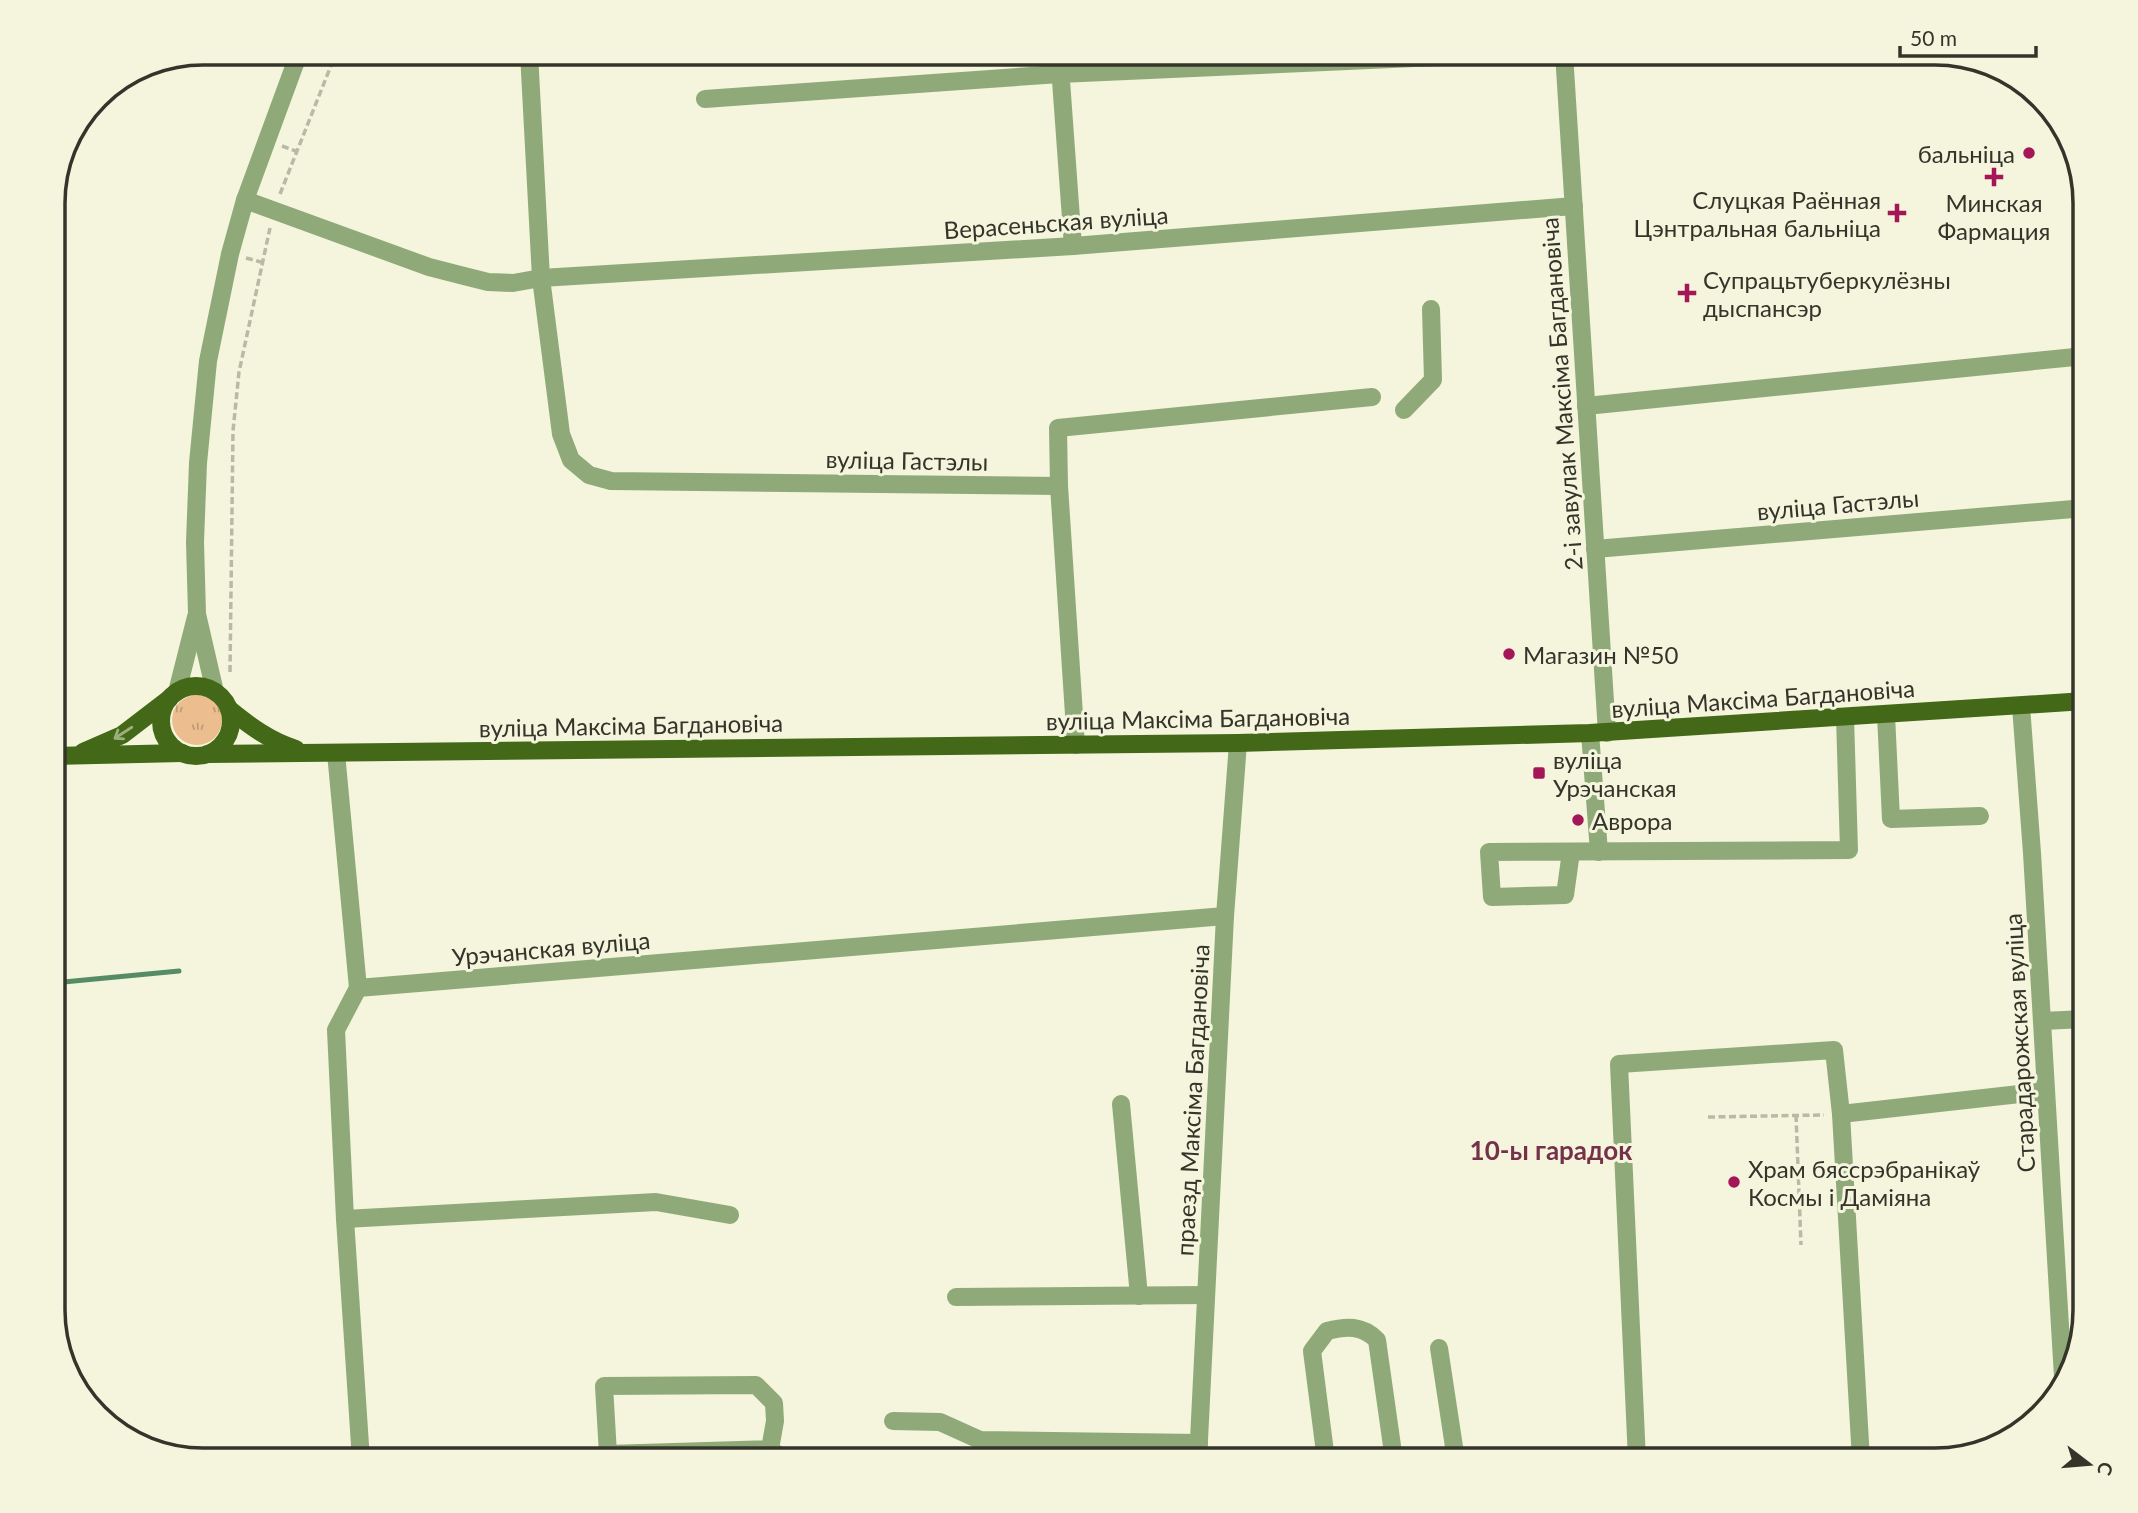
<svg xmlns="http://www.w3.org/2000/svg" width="2138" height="1513" viewBox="0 0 2138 1513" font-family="Lato,sans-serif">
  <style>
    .grass { fill: url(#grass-tufts) }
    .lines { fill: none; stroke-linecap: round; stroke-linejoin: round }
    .stream { stroke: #568c65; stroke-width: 5 }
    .path { stroke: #b9baa6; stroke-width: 3.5; stroke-dasharray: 7 3.5; stroke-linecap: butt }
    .minor { stroke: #8faa78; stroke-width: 18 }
    .major { stroke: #436818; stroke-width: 18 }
    .oneway { stroke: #9cae7a }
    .poi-dot { fill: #a51659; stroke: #f4f5dc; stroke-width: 2.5 }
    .labels { text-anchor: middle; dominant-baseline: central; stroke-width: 6; stroke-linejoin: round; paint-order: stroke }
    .poi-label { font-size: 24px; fill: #34342b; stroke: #f4f5dc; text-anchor: start }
    .street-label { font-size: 24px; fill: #34342b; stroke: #f4f5dc }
    .neighbourhood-label { font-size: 26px; font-weight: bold; fill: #76314a; stroke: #f4f5dc }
    .rim { fill: none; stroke: #34342b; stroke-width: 3.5 }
  </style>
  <defs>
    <pattern id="grass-tufts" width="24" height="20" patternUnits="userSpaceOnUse" patternTransform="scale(1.75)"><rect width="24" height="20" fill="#ecbd8e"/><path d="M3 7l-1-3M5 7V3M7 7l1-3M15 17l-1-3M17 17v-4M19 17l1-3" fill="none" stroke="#c09a74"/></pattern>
  </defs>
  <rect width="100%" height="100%" fill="#f4f5dc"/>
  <circle class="grass" cx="197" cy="720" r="25"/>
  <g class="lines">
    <polyline class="stream" points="53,983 179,971"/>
    <g class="path">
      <polyline points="282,146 296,151"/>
      <polyline points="280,194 336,53"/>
      <polyline points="246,258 261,262"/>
      <polyline points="230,672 233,431 239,372 270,228"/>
      <polyline points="1796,1115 1801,1245"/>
      <polyline points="1708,1117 1824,1115"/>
    </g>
    <g class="minor">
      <polyline points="529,53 541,278 561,434 571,460 589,475 611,481 1059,486"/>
      <polyline points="1059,53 1073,246"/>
      <polyline points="1564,53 1607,733"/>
      <polyline points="705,99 1060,74 1527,53"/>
      <polyline points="245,200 429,267 464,276 488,282 513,283 541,278 1073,246 1574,206"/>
      <polyline points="1586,406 2085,356"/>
      <polyline points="1404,410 1433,380 1431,309"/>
      <polyline points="1595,549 2085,508"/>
      <polyline points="177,692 196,617"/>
      <polyline points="215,692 197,614 195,542 198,463 208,361 230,254 245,200 299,53"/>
      <polyline points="2021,706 2032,853 2063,1377"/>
      <polyline points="1886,715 1891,819 1980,816"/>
      <polyline points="1590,733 1599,852"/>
      <polyline points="1076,745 1059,486 1058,428 1372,397"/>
      <polyline points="336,753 358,988"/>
      <polyline points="1571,852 1565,895 1492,897 1489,852 1849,850 1845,717"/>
      <polyline points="358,988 1225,916"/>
      <polyline points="358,988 336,1030 345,1219 361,1460"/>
      <polyline points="2042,1021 2085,1019"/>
      <polyline points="1121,1104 1139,1296"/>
      <polyline points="1841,1114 1861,1460"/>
      <polyline points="345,1219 656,1202 730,1215"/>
      <polyline points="956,1297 1206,1295"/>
      <polyline points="1439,1348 1456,1460"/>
      <polyline points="893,1421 940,1422 980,1440 1199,1443"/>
      <polyline points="770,1449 775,1421 774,1403 756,1385 604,1386 608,1454 770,1449 785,1460"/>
      <polyline points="1198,1460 1225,916 1238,743"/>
      <path d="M 1326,1460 L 1312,1351 L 1327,1331 C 1346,1326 1362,1325 1377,1340 L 1394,1460"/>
      <polyline points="1637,1460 1619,1064 1834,1050 1841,1114 2046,1091"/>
    </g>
    <g class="major">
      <circle cx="196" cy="721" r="35"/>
      <path d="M 229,709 C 250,726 270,741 296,749"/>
      <polyline points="83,752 122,735 169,699"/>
      <polyline points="208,754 1238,743 1590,733 2085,701"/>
      <polyline points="53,756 182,753"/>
    </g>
  </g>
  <defs><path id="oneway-shaft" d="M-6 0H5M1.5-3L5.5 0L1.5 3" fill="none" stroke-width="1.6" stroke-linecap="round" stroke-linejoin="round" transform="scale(1.75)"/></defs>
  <use class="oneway" href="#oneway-shaft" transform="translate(123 733) rotate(147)"/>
  <g class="poi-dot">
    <circle cx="2029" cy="153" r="7"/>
    <path d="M1990.5 166.5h7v7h7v7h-7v7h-7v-7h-7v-7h7z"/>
    <path d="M1893.5 202.5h7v7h7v7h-7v7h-7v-7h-7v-7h7z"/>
    <path d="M1683.5 282.5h7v7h7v7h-7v7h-7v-7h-7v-7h7z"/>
    <circle cx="1509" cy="654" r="7"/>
    <rect x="1532" y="766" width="14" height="14" rx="3.5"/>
    <circle cx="1578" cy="820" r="7"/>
    <circle cx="1734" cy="1182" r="7"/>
  </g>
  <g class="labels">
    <g class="poi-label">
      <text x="2015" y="153" text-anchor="end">бальніца</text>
      <text x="1881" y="199" text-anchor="end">Слуцкая Раённая<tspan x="1881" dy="28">Цэнтральная бальніца</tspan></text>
      <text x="1994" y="202" text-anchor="middle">Минская<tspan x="1994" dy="28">Фармация</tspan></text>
      <text x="1703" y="279">Супрацьтуберкулёзны<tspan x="1703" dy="28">дыспансэр</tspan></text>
      <text x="1523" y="654">Магазин №50</text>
      <text x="1553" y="759">вуліца<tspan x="1553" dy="28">Урэчанская</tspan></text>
      <text x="1592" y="820">Аврора</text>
      <text x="1748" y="1168">Храм бяссрэбранікаў<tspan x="1748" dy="28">Космы і Даміяна</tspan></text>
    </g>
    <g class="street-label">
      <text transform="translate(1056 222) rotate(-4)">Верасеньская вуліца</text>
      <text transform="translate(1561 394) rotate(-94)">2-і завулак Максіма Багдановіча</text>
      <text transform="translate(907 460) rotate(1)">вуліца Гастэлы</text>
      <text transform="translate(1838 504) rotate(-5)">вуліца Гастэлы</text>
      <text transform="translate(1763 698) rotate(-4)">вуліца Максіма Багдановіча</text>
      <text transform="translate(1198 718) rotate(-1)">вуліца Максіма Багдановіча</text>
      <text transform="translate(631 725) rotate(-1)">вуліца Максіма Багдановіча</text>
      <text transform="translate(551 948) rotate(-5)">Урэчанская вуліца</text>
      <text transform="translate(2019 1043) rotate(-93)">Старадарожская вуліца</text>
      <text transform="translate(1192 1100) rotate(-87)">праезд Максіма Багдановіча</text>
    </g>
    <g class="neighbourhood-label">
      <text x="1551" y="1150">10-ы гарадок</text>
    </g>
  </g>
  <path d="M0 0H2138V1513H0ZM203 65H1935A138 138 0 0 1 2073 203V1310A138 138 0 0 1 1935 1448H203A138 138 0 0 1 65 1310V203A138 138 0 0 1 203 65Z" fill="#f4f5dc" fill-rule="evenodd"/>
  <path class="rim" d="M203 65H1935A138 138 0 0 1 2073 203V1310A138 138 0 0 1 1935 1448H203A138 138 0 0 1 65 1310V203A138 138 0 0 1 203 65Z"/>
  <g transform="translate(2089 1464) rotate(106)" stroke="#f4f5dc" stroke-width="5" paint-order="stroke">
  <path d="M0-5L12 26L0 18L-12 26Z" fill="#34342b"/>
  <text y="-10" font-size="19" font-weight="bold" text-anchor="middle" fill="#34342b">С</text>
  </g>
  <path d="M1900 46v10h136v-10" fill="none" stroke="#34342b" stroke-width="3.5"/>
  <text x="1910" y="46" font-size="21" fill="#34342b" stroke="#f4f5dc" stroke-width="5" paint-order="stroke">50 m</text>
</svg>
